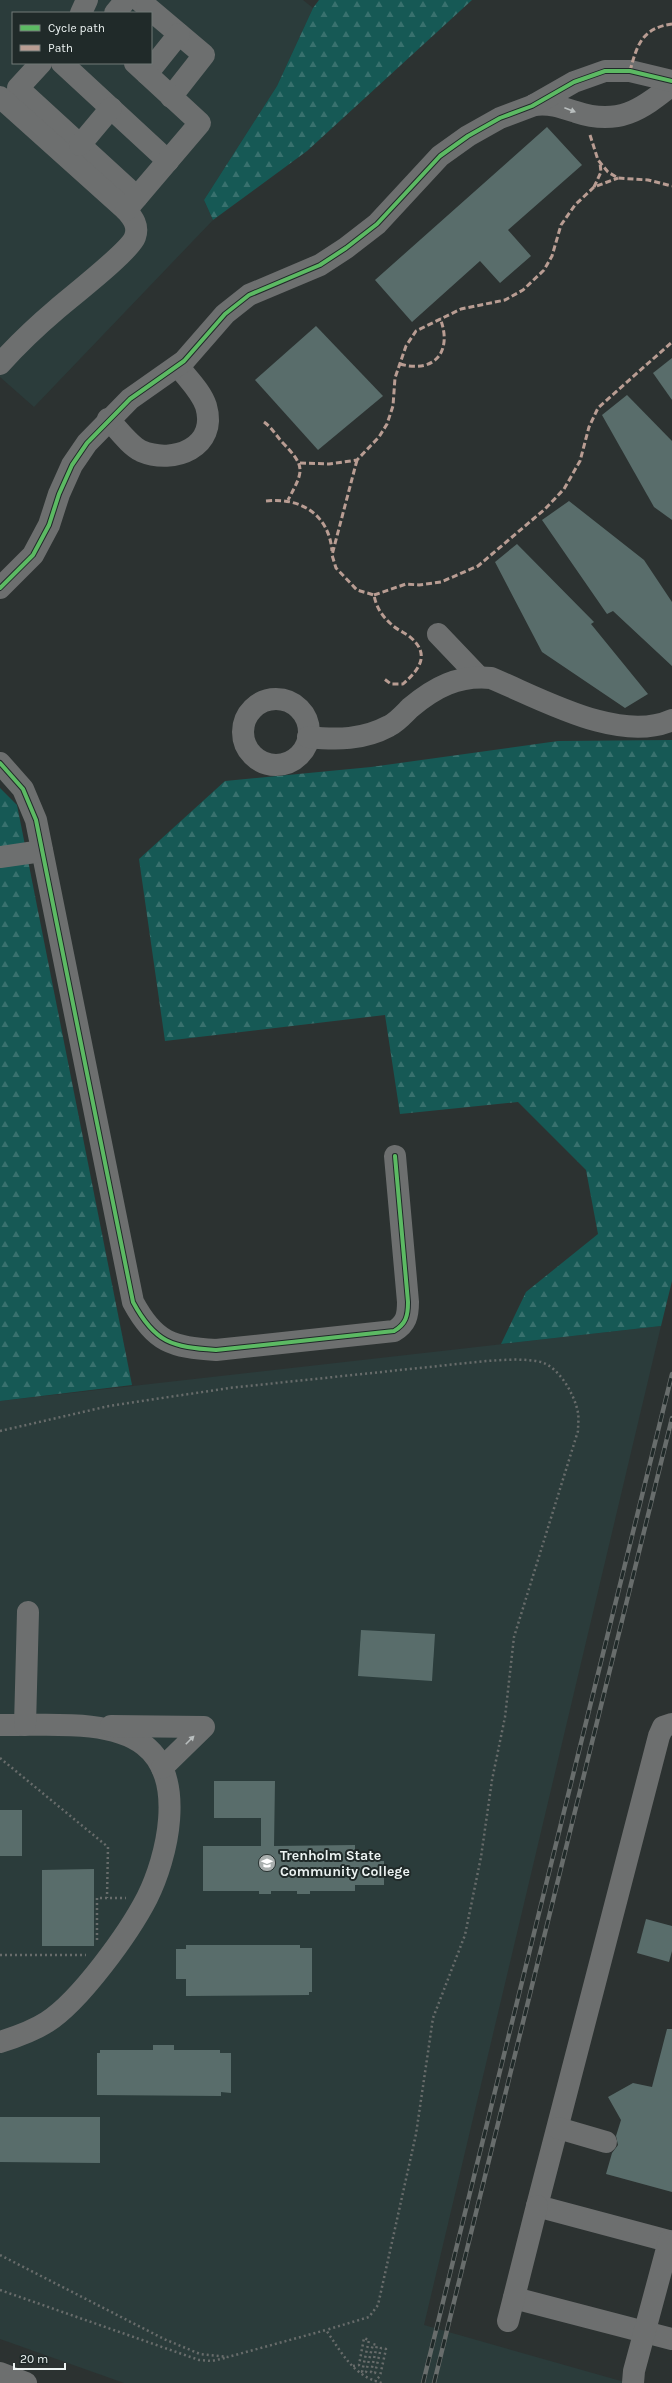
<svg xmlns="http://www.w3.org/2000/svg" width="672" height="2383" viewBox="0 0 672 2383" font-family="Karla,sans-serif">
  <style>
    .built { fill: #2b3c3b; fill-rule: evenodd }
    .forest { fill: url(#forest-firs) }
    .building { fill: #596d6b }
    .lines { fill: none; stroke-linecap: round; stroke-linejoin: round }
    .path { stroke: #686c6b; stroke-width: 2.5; stroke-dasharray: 2 3; stroke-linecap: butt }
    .minor { stroke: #6d6f6f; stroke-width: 22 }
    .rail-casing { stroke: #686d6c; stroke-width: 4.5 }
    .rail { stroke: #202a29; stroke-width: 3; stroke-dasharray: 9; stroke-linecap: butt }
    .quiet { stroke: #b99d93; stroke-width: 3; stroke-dasharray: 6 3; stroke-linecap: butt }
    .cycleway-casing { stroke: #202a29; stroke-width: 6 }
    .cycleway { stroke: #5cba63; stroke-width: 4 }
    .oneway { fill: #b9bebe }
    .labels { text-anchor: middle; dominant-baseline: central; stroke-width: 4; stroke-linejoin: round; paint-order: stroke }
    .poi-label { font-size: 14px; font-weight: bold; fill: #ecf3f2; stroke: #202a29; text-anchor: start }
  </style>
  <defs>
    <pattern id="forest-firs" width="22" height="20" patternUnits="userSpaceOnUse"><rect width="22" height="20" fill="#165955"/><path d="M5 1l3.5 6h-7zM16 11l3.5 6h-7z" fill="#38716e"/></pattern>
  </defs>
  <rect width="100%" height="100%" fill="#2c3231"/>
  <g class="built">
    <path d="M 0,0 L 303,0 L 313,8 L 277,86 L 204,200 L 213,220 L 34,407 L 0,377 ZM 13,13 L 151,13 L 151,63 L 13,63 Z"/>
    <polygon points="661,1326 424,2325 628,2383 124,2383 0,2339 0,1401"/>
  </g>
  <g class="forest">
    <polygon points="319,0 472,0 307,151 213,220 204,200 277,86 313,8"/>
    <polygon points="672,740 672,1281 661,1326 501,1344 526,1292 598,1234 586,1170 518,1102 400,1114 385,1015 165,1041 139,859 225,781 371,767 558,741"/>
    <polygon points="0,788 17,805 132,1385 0,1401"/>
  </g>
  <g class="building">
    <polygon points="547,127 582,165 508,230 531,256 500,283 480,261 412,322 375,280"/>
    <polygon points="316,326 383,396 318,450 255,380"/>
    <polygon points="672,358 672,400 653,373"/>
    <polygon points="627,395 672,441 672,520 654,507 602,415"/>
    <polygon points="569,501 644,560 672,602 672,666 613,611 607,614 542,520"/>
    <polygon points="517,544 594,622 591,624 648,694 625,708 542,652 495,562"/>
    <polygon points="361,1630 435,1634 432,1681 358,1676"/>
    <polygon points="214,1781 275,1781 274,1846 355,1845 355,1861 384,1861 384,1885 355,1885 355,1891 310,1891 310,1894 297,1894 297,1891 271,1891 271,1894 259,1894 259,1891 203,1891 203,1846 261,1846 261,1818 214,1818"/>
    <rect x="0" y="1810" width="22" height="46"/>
    <polygon points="94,1869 94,1946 42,1946 42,1870"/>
    <polygon points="646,1919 672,1926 672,1951 669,1962 637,1953"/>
    <polygon points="186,1945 300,1945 300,1948 312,1948 312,1992 309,1992 309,1995 186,1996 186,1979 176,1979 176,1949 186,1949"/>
    <polygon points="667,2029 672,2029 672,2192 606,2174 612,2153 618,2145 616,2136 621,2120 608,2097 633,2083 652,2087"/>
    <polygon points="153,2045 174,2045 174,2050 220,2050 220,2053 231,2053 231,2093 221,2092 221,2096 97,2095 97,2053 100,2053 100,2050 153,2050"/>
    <polygon points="0,2117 100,2117 100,2163 0,2162"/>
  </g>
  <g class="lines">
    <g class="path">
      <path d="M 0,1431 L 109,1406 L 229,1388 L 486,1361 C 504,1360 523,1358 541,1362 C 559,1367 575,1395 578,1413 C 579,1418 578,1425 578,1431 L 514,1637 L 505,1717 L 492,1780 L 481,1857 L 465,1935 L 433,2018 L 416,2134 L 378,2305 L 369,2317 L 326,2330"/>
      <polyline points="0,1758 108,1847 107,1898"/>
      <polyline points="97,1940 97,1898 126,1898"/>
      <polyline points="0,1955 86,1955"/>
      <path d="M 0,2255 L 164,2339 L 200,2354 L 228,2357 L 326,2330 C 342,2353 353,2376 382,2383"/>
      <polyline points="0,2290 199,2360 212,2361 225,2358"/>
      <polyline points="353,2366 359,2365 364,2338 369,2340 362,2372 366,2372 373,2344 377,2345 371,2372 375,2373 381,2348 386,2349 380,2376 375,2381"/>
    </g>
    <g class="minor">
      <polyline points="139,0 204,55 171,97"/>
      <polyline points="81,13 87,0"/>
      <polyline points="115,13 126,0"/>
      <polyline points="41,63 18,88 137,197"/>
      <polyline points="62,63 168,161"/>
      <polyline points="147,74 179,34"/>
      <path d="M 0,97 L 126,210 C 133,218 139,226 135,237 C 130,251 72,296 57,309 C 37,326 17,345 0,364"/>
      <path d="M 534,105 C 550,103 561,107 576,112 C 618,126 641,110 672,85"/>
      <polyline points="80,145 111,108"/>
      <polyline points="126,210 200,123 135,63"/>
      <path d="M 108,419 C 118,429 129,445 141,451 C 174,465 218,447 206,406 C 201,391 188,379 178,366"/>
      <polyline points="0,588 33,555 49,525 59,494 72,465 87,443 130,399 184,361 225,314 249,295 320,265 346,248 377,224 440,156 468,136 500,118 532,106 574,82 605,71 630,71 672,81"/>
      <polyline points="438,634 479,677"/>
      <circle cx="276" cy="732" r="33"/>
      <path d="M 308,737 C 337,740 363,740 389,726 C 397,722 404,714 410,708 C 435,687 458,675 491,678 C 540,698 619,744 672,720"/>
      <path d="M 0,763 L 23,789 L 36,820 L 133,1302 C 155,1343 172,1347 216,1350 L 394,1331 C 406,1324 408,1316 408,1302 L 395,1156"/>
      <polyline points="0,857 42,851"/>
      <polyline points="672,1724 663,1727 659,1736 537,2206 672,2242"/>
      <path d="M 0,1725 C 43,1726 109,1718 144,1745 C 187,1778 167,1858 147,1898 C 129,1933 80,2001 47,2022 C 33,2031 16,2037 0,2042"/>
      <polyline points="25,1725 28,1612"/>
      <polyline points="111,1726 204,1727 162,1768"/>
      <polyline points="558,2128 606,2142"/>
      <polyline points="514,2298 672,2339"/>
      <polyline points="508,2321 537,2206"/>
      <polyline points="0,2373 26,2383"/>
      <polyline points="633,2383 634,2371 669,2241"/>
    </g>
    <defs>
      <g id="rail">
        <polyline points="423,2383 672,1374"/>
        <polyline points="434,2383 672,1418"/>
      </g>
    </defs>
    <use href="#rail" class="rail-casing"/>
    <use href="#rail" class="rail"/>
    <g class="quiet">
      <path d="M 630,71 C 637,45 642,28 672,24"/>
      <polyline points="590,135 598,160 608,172 618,178 648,180 672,186"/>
      <polyline points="594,187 601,172 600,163"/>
      <path d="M 400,364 C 435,374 453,351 440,318"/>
      <path d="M 264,422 C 271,427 276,435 282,442 C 306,467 304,470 288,500"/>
      <path d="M 357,460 L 332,555 L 336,568 L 357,590 L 374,595 C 376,607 382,616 391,624 C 396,629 403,632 409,636 C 431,654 420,669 403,684 L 391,684 L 383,678"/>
      <polyline points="300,463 329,464 357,460 379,437 387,424 393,406 395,378 406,346 416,331 461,309 505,300 523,290 544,270 552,256 561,225 575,205 594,187 618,178"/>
      <path d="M 266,501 C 301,497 329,515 332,551"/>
      <polyline points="374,595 406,584 419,585 441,582 478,566 545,509 564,489 580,461 589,427 598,408 672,342"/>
    </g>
    <defs>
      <g id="cycleway">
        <polyline points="0,588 33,555 49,525 59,494 72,465 87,443 130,399 184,361 225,314 249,295 320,265 346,248 377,224 440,156 468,136 500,118 532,106 574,82 605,71 630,71 672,81"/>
        <path d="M 0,763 L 23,789 L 36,820 L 133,1302 C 155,1343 172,1347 216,1350 L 394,1331 C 406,1324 408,1316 408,1302 L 395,1156"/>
      </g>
    </defs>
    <use href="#cycleway" class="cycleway-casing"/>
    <use href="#cycleway" class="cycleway"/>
  </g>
  <defs><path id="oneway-solid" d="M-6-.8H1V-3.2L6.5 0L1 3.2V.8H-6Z"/></defs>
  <g class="oneway">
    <use href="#oneway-solid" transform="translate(570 110) rotate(21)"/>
    <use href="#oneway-solid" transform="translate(190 1740) rotate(-45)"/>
  </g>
  <defs>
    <symbol id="university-disc" viewBox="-11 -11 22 22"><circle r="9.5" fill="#a9afae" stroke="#202a29"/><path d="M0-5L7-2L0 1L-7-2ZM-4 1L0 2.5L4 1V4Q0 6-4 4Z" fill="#fff"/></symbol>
  </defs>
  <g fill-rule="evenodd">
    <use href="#university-disc" x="257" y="1853" width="20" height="20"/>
  </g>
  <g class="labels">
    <g class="poi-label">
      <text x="280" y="1855">Trenholm State<tspan x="280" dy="16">Community College</tspan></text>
    </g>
  </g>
  <rect x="12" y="12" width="140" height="52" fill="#202a29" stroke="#727a79"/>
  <rect x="20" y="25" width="20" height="6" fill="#5cba63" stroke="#727a79"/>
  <text x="48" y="32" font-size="12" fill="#ecf3f2">Cycle path</text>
  <rect x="20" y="45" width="20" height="6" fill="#b99d93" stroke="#727a79"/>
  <text x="48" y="52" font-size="12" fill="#ecf3f2">Path</text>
  <path d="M14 2363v6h51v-6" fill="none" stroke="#ecf3f2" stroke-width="2"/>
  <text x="20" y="2363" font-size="12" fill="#ecf3f2" stroke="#202a29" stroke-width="3" paint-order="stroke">20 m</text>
</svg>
